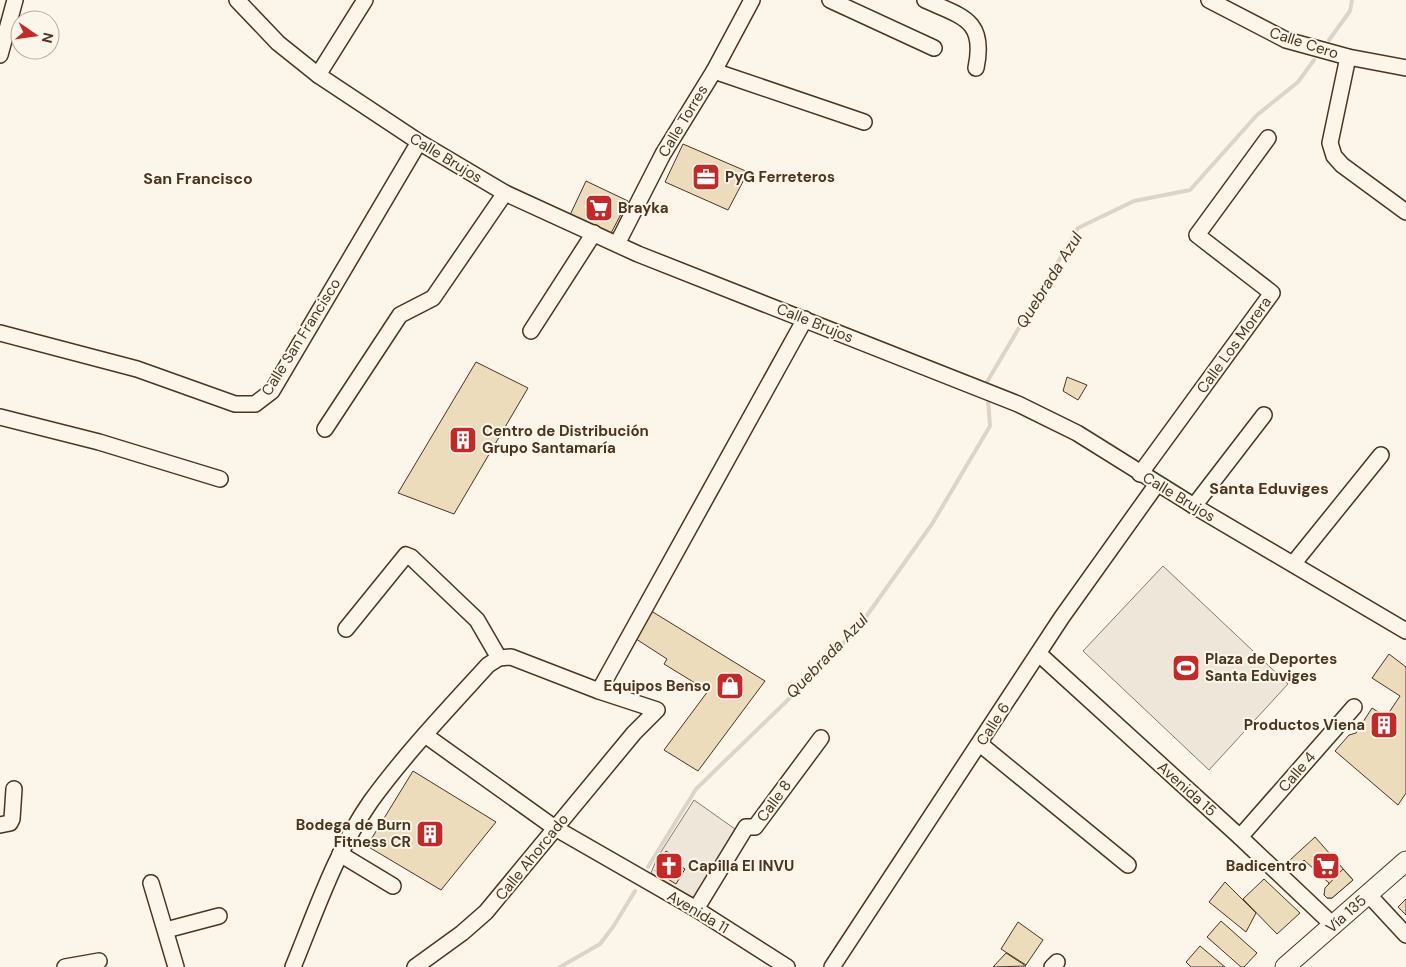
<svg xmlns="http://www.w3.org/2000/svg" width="1406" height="967" viewBox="0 0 1406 967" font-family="'DM Sans',sans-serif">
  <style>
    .green { fill: #ede6d9; stroke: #887966 }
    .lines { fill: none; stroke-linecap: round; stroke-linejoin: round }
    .stream { stroke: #dcd4c6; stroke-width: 4 }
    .building { fill: #ecdcbc; stroke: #4a3520 }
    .minor-casing { stroke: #4a3520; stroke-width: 18 }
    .major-casing { stroke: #4a3520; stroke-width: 21 }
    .minor { stroke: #fbf6e9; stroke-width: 15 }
    .major { stroke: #fbf6e9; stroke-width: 19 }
    .labels { text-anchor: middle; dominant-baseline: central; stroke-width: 4; stroke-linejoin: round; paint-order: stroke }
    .street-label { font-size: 15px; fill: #4a3520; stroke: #fbf6e9 }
    .poi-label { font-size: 15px; font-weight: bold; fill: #4a3520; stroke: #fbf6e9; text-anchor: start }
    .neighbourhood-label { font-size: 16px; font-weight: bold; fill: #4a3520; stroke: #fbf6e9 }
    .water-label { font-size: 16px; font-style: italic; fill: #4a3520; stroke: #fbf6e9 }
  </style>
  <rect width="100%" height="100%" fill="#fbf6e9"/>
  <g class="green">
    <polygon points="1163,566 1288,684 1209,770 1083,651"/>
    <polygon points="694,800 735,829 694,898 651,873 657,858"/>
  </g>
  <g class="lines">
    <g class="stream">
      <polyline points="1329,40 1350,11 1352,0"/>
      <polyline points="987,382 1078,228 1134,201 1190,190 1257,115 1298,82 1314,60"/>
      <polyline points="648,867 696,789 796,692 858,628 932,524 990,426 988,400"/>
      <polyline points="560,967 600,944 613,927 635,891"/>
    </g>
  </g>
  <g class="building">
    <polygon points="683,144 748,172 728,210 665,182"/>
    <polygon points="586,181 628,201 610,235 570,215"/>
    <polygon points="476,362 528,388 454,514 398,493"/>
    <polygon points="1067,377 1087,385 1078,400 1063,391"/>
    <polygon points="648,609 765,681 698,771 664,750 708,691 664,664 667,659 633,637"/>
    <polygon points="1389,654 1406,667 1406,793 1398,805 1335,751 1349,735 1356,733 1372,708 1386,717 1400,696 1372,678"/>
    <polygon points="413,771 496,822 441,890 367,846"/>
    <polygon points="1315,837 1353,880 1332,898 1327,898 1324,895 1329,883 1304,860 1298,868 1291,869 1288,865 1290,860"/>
    <polygon points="666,851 679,859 676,864 685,869 676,884 655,871"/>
    <polygon points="1343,869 1353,880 1332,898 1327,898 1324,895 1325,888"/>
    <polygon points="1264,879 1300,913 1277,934 1243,899"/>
    <polygon points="1225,882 1256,913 1246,932 1209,902"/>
    <polygon points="1406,899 1406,915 1398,907"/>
    <polygon points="1221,921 1257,953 1244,967 1241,967 1207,937"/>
    <polygon points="1018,922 1043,940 1026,965 1001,949"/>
    <polygon points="1200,946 1225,967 1191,967 1186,962"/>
    <polygon points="1006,953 1026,966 993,967"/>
  </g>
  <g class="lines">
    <defs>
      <g id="minor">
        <polyline points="237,0 278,43 318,75 419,142 505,193 638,254 1018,404 1077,433 1194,506 1406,631"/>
        <polyline points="830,0 934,48"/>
        <path d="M 925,0 C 963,17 986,20 976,68"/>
        <polyline points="1209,0 1286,40 1348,57 1406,68"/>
        <polyline points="0,55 15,0"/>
        <polyline points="1348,57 1330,143 1334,156 1342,165 1406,212"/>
        <polyline points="714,71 864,122"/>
        <polyline points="318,75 365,0"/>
        <polyline points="617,244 663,154 714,71 752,0"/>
        <polyline points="531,331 594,233"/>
        <polyline points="0,333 137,369 235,404 255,404 272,391 419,142"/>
        <polyline points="0,417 99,442 220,479"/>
        <polyline points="325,429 400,315 433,298 505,193"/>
        <polyline points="1140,474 1272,293 1197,235 1268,138"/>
        <polyline points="1194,506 1264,415"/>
        <polyline points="1293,564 1381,455"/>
        <polyline points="346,629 406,555 411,557 477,620 499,658"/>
        <polyline points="1039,654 1240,837 1334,926"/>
        <polyline points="599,691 805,319"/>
        <polyline points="425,735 555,828 696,909 787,967"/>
        <polyline points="980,744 1128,865"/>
        <polyline points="0,825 10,823 12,819 14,789"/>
        <polyline points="1240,837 1354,707"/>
        <polyline points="340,854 393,886"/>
        <polyline points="151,883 176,967"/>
        <polyline points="1368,894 1406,935"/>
        <polyline points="696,909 746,827 755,827 821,738"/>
        <polyline points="166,930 219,916"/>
        <polyline points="65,967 99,961"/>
        <path d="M 293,967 C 316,911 336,851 371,801 C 406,753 448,709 488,665 L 499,658 L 511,657 L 599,691 L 657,710 L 634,733 L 486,912 L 462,933 L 415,967"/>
        <polyline points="832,967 1062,617 1157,484"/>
        <polyline points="1052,967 1057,962"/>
      </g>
      <polyline id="major" points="1285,967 1406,861"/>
    </defs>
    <use href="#minor" class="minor-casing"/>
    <use href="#major" class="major-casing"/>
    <use href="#minor" class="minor"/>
    <use href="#major" class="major"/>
  </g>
  <defs>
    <symbol id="office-square" viewBox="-11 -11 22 22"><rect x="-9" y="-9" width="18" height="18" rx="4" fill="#c62828" stroke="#fbf6e9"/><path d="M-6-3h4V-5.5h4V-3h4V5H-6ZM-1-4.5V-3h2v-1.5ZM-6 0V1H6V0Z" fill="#fff"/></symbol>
    <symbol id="supermarket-square" viewBox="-11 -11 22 22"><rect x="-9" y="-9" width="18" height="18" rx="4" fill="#c62828" stroke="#fbf6e9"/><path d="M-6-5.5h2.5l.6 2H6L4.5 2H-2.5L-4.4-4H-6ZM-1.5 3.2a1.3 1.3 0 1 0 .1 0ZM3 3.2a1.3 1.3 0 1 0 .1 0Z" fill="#fff"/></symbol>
    <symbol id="building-square" viewBox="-11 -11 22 22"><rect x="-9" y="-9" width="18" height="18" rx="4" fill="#c62828" stroke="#fbf6e9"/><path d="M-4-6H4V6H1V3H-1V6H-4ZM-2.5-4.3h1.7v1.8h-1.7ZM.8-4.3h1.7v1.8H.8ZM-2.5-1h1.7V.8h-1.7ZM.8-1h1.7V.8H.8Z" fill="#fff"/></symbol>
    <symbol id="stadium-square" viewBox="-11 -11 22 22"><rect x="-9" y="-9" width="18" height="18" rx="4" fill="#c62828" stroke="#fbf6e9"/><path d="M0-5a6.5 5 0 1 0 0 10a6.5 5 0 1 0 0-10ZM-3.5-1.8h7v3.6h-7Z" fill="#fff"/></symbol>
    <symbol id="shop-square" viewBox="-11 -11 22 22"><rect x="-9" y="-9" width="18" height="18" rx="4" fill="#c62828" stroke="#fbf6e9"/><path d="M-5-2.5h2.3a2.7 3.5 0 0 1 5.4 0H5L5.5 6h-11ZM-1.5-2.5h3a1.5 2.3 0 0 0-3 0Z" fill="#fff"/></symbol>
    <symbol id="church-square" viewBox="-11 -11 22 22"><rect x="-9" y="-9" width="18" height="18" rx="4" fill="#c62828" stroke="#fbf6e9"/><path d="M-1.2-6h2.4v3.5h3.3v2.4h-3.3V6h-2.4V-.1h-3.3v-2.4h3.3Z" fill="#fff"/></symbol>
  </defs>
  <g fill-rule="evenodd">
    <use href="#office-square" x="690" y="161" width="32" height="32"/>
    <use href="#supermarket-square" x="583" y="192" width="32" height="32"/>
    <use href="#building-square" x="447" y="424" width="32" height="32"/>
    <use href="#stadium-square" x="1170" y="652" width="32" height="32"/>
    <use href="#shop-square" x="714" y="670" width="32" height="32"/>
    <use href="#building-square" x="1368" y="709" width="32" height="32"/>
    <use href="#building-square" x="414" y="818" width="32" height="32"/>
    <use href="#church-square" x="653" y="850" width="32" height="32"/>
    <use href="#supermarket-square" x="1310" y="850" width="32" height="32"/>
  </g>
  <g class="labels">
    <g class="street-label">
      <text transform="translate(1304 43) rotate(18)">Calle Cero</text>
      <text transform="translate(683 121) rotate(-59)">Calle Torres</text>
      <text transform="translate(446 158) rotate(31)">Calle Brujos</text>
      <text transform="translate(815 323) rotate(22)">Calle Brujos</text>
      <text transform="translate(301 337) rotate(-58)">Calle San Francisco</text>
      <text transform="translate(1234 345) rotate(-54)">Calle Los Morera</text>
      <text transform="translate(1179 497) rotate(31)">Calle Brujos</text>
      <text transform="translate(993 724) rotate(-57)">Calle 6</text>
      <text transform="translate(1297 772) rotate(-49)">Calle 4</text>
      <text transform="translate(1187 789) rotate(42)">Avenida 15</text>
      <text transform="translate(774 801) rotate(-54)">Calle 8</text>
      <text transform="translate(532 857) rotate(-51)">Calle Ahorcado</text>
      <text transform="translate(698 912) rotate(31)">Avenida 11</text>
      <text transform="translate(1346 914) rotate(-42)">Vía 135</text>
    </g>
    <g class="poi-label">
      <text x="725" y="177">PyG Ferreteros</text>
      <text x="618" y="208">Brayka</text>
      <text x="482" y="431">Centro de Distribución<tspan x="482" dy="17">Grupo Santamaría</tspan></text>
      <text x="1205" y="659">Plaza de Deportes<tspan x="1205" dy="17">Santa Eduviges</tspan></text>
      <text x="711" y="686" text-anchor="end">Equipos Benso</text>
      <text x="1365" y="725" text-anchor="end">Productos Viena</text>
      <text x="411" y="825" text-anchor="end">Bodega de Burn<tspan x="411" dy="17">Fitness CR</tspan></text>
      <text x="688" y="866">Capilla El INVU</text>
      <text x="1307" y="866" text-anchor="end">Badicentro</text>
    </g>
    <g class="neighbourhood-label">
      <text x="198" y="178">San Francisco</text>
      <text x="1269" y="488">Santa Eduviges</text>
    </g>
    <g class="water-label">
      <text transform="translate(1049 280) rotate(-58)">Quebrada Azul</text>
      <text transform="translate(827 656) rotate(-46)">Quebrada Azul</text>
    </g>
  </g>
  <g transform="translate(35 35) rotate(103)"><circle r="24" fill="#fbf6e9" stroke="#b4a999"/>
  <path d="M0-4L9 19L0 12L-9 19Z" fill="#c62828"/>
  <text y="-8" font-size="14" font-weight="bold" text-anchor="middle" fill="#4a3520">N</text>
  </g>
</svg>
